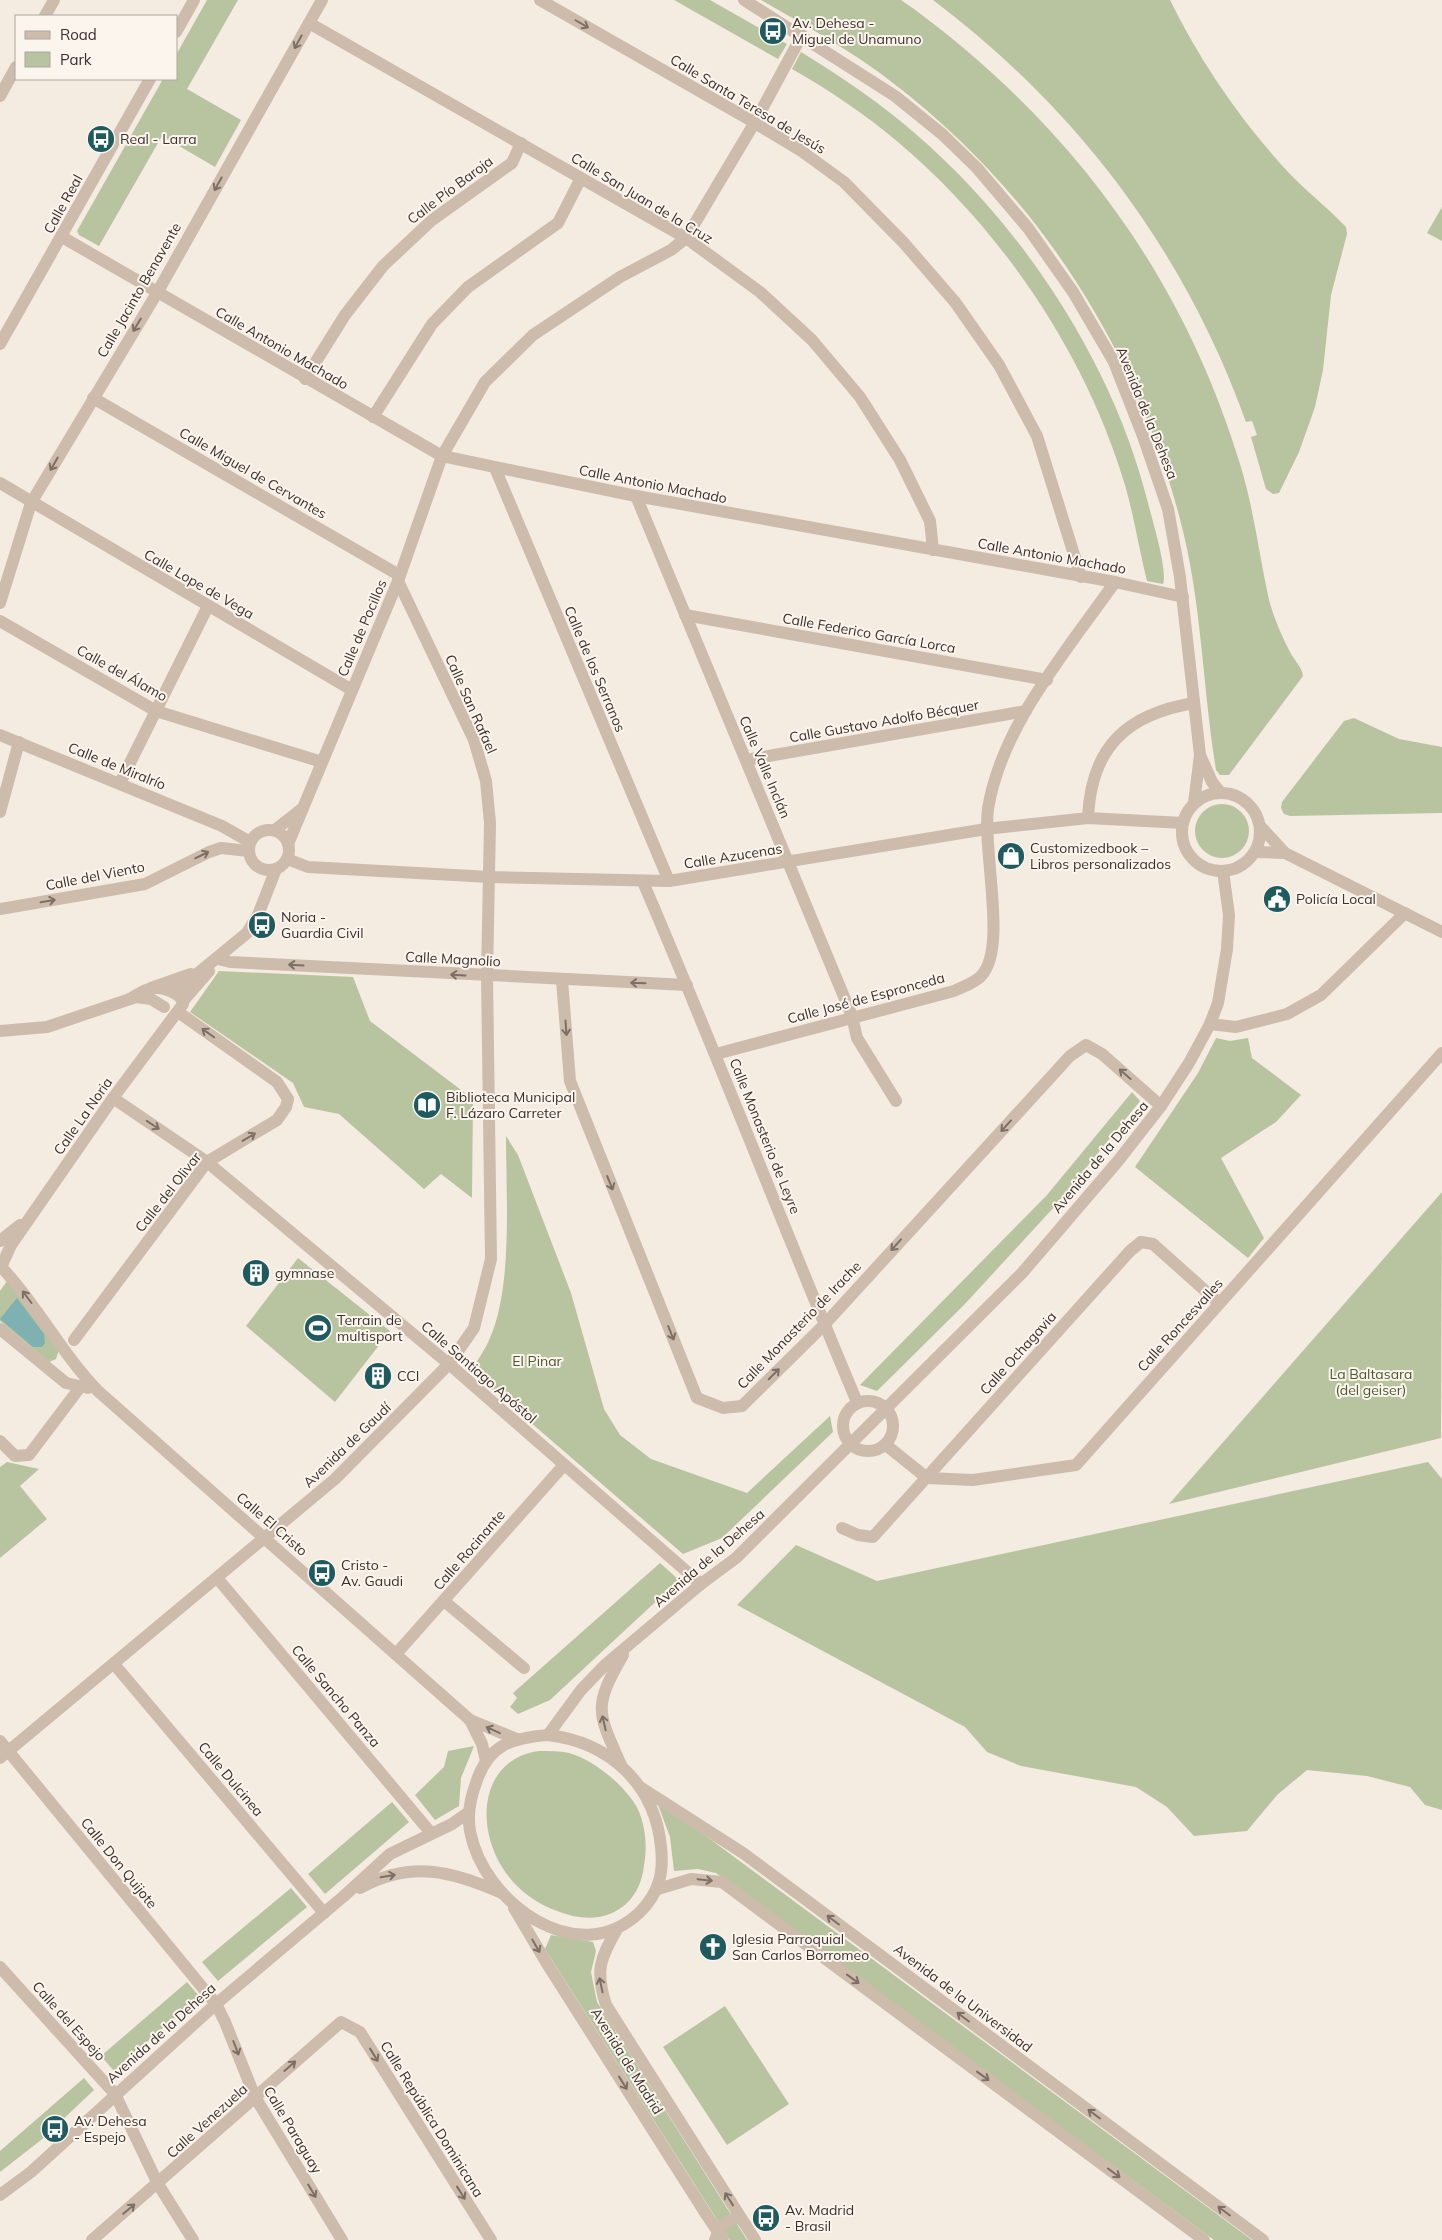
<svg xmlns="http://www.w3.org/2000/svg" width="1442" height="2240" viewBox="0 0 1442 2240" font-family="Mulish,sans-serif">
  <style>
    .green { fill: #b8c4a0 }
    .water { fill: #7fb0b2 }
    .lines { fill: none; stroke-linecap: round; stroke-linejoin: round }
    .minor { stroke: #cdbbac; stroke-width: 12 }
    .tertiary { stroke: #cdbbac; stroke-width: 12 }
    .oneway { stroke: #7d6f65 }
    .labels { text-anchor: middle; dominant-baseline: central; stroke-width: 4; stroke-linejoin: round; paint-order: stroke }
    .poi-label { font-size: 14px; fill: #3b302b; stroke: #fbf5ee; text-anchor: start }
    .street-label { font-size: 14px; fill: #3b302b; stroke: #fbf5ee }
    .park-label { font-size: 14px; fill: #4a5a2e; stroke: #fbf5ee }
  </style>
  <rect width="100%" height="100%" fill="#f4ebe1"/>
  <g class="green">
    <polygon points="207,0 238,0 187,89 241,120 215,167 162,136 99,246 79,235 77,231 163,79 176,79 176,55"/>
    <polygon points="674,0 710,0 787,44 778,59"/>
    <path d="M 761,0 L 901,0 L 914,9 C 1071,125 1183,276 1240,464 C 1254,509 1259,555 1269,600 C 1274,618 1281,635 1290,652 C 1294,660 1302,667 1303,676 L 1229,775 L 1220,775 L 1216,770 C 1203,690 1202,609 1183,531 C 1139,352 1039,195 893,83 C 852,51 806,26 761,0 Z"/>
    <path d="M 933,0 L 1170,0 C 1201,63 1241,121 1288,172 C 1306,191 1328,208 1346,227 L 1347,234 L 1331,295 L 1323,370 L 1315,407 L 1299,452 L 1279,493 L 1273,494 L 1266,489 L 1251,437 L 1257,435 L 1252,421 L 1246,422 C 1185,252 1078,109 933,0 Z"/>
    <path d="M 801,52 C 842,77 882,104 918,136 C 1024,228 1114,365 1148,503 C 1152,519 1168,571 1163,584 L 1147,581 C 1139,549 1134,516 1125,485 C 1086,354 1002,230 898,142 C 865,114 829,90 792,69 Z"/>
    <polygon points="1442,207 1442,241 1427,233"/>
    <polygon points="1354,718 1399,739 1442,747 1442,813 1290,816 1284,814 1281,808 1282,802 1344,721"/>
    <circle cx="1222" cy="831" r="27"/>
    <polygon points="219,971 353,977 370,1021 473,1099 472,1198 441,1174 424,1189 339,1114 304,1107 293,1083 190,1012"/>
    <polygon points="1216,1038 1230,1041 1248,1038 1252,1058 1301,1095 1276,1122 1221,1158 1264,1238 1248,1258 1135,1167 1198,1073"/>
    <polygon points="1132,1092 1140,1101 1056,1205 964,1305 877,1391 860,1385 1047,1195"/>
    <path d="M 506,1136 L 518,1155 L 571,1293 L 604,1409 L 620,1435 L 651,1459 L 747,1493 L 830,1416 L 833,1432 L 722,1538 L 683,1554 L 471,1371 C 477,1361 485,1350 490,1338 C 513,1286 506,1193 506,1136 Z"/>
    <polygon points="1442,1192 1441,1438 1169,1504"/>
    <polygon points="298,1258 390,1331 335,1402 246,1326"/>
    <polygon points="7,1281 59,1350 56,1359 49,1362 0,1321 0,1291"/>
    <polygon points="7,1462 39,1469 20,1486 47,1519 0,1558 0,1467"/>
    <polygon points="1428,1462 1442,1479 1442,1810 1425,1805 1410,1787 1367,1776 1307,1770 1277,1795 1247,1831 1194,1836 1167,1807 1136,1787 1021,1766 987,1752 965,1727 737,1605 796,1545 877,1581"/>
    <polygon points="660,1563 679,1580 550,1700 518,1714 510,1707 517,1698 513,1693"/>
    <polygon points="474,1746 461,1778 459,1806 435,1820 415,1795 444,1767 448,1751"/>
    <path d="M 539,1751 C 549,1751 560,1751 569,1753 C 595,1760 633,1791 641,1817 C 646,1833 647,1849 644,1865 C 642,1886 632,1904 612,1913 C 594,1921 575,1918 557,1911 C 535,1903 515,1888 502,1867 C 475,1824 481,1759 539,1751 Z"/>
    <polygon points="656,1799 1252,2240 1214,2240 716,1873 698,1869 674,1871 670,1837"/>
    <polygon points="392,1802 409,1822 325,1894 308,1874"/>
    <polygon points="291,1888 307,1907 218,1981 202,1962"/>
    <polygon points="551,1935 593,1942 596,1951 591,1972 597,2002 747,2240 730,2240 545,1949"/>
    <polygon points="187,1982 199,1996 114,2071 101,2056"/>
    <polygon points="725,2006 789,2104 727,2145 663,2047"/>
    <polygon points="84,2078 94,2090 41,2140 0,2172 0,2151"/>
  </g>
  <polygon class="water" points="17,1298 44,1334 45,1343 42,1347 33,1347 0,1319"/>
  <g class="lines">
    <g class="minor">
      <polyline points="540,0 745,117 800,150 844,182 903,242 955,302 999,365 1037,436 1081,577"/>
      <polyline points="45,16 54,0"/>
      <polyline points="309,23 686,238 760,292 812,340 860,397 900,460 930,521 933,550"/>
      <polyline points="0,96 16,67"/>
      <polyline points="62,237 442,456 636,496 1115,582 1183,597"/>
      <polyline points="305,379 345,315 383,266 432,220 512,163 521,143"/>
      <polyline points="93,398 399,575"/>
      <polyline points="373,417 432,324 468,287 558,223 581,178"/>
      <polyline points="495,468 669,881"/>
      <polyline points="0,483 352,690"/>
      <polyline points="636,496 852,1016 857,1038 896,1101"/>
      <polyline points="0,603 31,503 157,293 322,0"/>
      <polyline points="685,615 1047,680"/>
      <polyline points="0,621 156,711 322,762"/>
      <polyline points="0,735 222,826 250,842"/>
      <polyline points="746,760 1026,711"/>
      <polyline points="120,783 208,606"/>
      <polyline points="303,808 398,581 442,456 485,382 533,335 620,277 671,250 686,238 755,122 802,35"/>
      <polyline points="0,812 19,742"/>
      <path d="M 1088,818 C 1091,747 1127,714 1194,703"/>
      <circle cx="269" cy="850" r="20"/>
      <polyline points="275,830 303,808 288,844"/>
      <polyline points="287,859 308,867 490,877 669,881 986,829 1088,818 1183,823"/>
      <path d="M 643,882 C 717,1054 784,1229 857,1402"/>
      <polyline points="0,909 145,884 209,852 221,848 249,851"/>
      <polyline points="218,959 230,962 687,985"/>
      <polyline points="562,980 570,1081 697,1398 723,1408 742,1406 824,1325 1070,1056 1086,1045 1102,1054 1161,1106"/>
      <polyline points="151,988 191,974"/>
      <polyline points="174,993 247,933 258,915 276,869"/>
      <polyline points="183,1001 209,971"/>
      <polyline points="1210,1024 1236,1027 1287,1014 1321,995 1405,913"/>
      <polyline points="0,1031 47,1027 136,997 151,999 164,1007"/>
      <path d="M 716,1054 L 954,991 C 962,987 975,983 981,976 C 1008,949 982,849 988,809 C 1001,726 1068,649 1115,582"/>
      <polyline points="113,1098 207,1162 449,1364 701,1584"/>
      <polyline points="0,1241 20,1225"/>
      <path d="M 2,1265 L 11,1245 L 113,1098 L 183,1004 C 182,992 160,986 149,989 C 142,991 136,995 130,999"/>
      <path d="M 4,1270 C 39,1308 62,1354 98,1391 L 470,1720 L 517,1739"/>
      <polyline points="0,1329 66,1383 88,1388"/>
      <polyline points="74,1340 207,1162 277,1120 286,1107 288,1099 277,1082 181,1014 180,1011"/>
      <circle cx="868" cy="1426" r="25"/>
      <polyline points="0,1441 15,1456 29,1455 81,1386"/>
      <polyline points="886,1445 927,1478 973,1480 1076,1465 1442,1053"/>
      <polyline points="842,1528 858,1535 873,1537 1130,1251 1141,1242 1153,1244 1219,1303"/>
      <polyline points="218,1579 431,1833"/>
      <polyline points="444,1601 524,1668"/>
      <polyline points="396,1654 564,1465"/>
      <polyline points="114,1664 324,1913"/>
      <polyline points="470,1720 482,1744 486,1761"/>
      <polyline points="0,1741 216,2004 225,2022 255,2097 342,2240"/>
      <polyline points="0,1758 335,1479 449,1364 474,1328 491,1259 487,976 490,823 486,781 474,740 398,581"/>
      <polyline points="0,1967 115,2094 158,2184 193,2240"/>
      <polyline points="706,2214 718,2232"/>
      <polyline points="92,2240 341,2022 360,2032 491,2240"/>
      <path d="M 715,2240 C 720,2226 726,2219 741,2218"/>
    </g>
    <g class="tertiary">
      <polyline points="744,0 895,96 942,134 977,168 1028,228 1073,292 1114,362 1143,436 1168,509 1180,577 1200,755 1194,803"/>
      <polyline points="176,32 194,0"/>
      <polyline points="0,344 150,79"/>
      <polyline points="1200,755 1212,782 1220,792"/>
      <circle cx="1221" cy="832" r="39"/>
      <polyline points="1261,827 1285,853 1442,932"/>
      <polyline points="1255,852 1285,853"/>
      <polyline points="548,1735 581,1690 606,1664 701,1584 736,1558 1023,1272 1118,1161 1161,1106 1189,1063 1210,1024 1218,1003 1227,949 1229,915 1223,871"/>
      <path d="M 548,1735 C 609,1742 655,1784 661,1847 C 664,1873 659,1893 640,1912 C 578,1972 483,1902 470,1831 C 467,1814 470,1799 476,1783 C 488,1745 511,1738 548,1735 Z"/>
      <path d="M 621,1765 C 597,1711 593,1707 623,1655"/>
      <polyline points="640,1787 743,1853 1263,2240"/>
      <path d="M 360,1888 C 411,1860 452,1871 502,1893"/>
      <polyline points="658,1889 691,1879 722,1882 1204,2240"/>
      <polyline points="514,1908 546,1962 706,2214"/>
      <path d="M 617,1929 C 600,1959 595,1970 606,2005 L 755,2240"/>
      <polyline points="0,2195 31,2172 216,2004 344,1896 390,1854 452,1824 469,1812"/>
      <polyline points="718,2232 723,2240"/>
    </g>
  </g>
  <defs><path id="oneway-shaft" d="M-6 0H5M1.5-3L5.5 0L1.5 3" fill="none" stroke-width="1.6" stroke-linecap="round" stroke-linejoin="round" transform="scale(1.25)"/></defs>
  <g class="oneway">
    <use href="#oneway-shaft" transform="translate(582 24) rotate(30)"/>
    <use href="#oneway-shaft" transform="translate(298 42) rotate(119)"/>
    <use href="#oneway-shaft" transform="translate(218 184) rotate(119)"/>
    <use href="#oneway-shaft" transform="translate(137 325) rotate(121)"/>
    <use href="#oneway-shaft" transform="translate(54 464) rotate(120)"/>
    <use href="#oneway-shaft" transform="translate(202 855) rotate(-26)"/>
    <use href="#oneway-shaft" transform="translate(48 901) rotate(-10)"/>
    <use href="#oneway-shaft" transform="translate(296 965) rotate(-177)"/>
    <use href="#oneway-shaft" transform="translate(458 975) rotate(-177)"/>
    <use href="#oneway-shaft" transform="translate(638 983) rotate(-178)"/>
    <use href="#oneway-shaft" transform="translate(566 1028) rotate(86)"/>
    <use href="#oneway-shaft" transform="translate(208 1033) rotate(-145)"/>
    <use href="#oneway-shaft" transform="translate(1125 1074) rotate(-139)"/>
    <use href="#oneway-shaft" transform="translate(153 1125) rotate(34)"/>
    <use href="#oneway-shaft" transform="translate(1006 1126) rotate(132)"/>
    <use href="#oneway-shaft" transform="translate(249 1137) rotate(-31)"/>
    <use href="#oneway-shaft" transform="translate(610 1183) rotate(68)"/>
    <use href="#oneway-shaft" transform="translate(896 1245) rotate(132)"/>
    <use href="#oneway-shaft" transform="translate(27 1297) rotate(-127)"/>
    <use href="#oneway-shaft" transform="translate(671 1333) rotate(68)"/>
    <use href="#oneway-shaft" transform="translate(774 1374) rotate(-45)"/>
    <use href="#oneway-shaft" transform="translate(604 1723) rotate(-103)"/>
    <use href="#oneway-shaft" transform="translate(493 1730) rotate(-156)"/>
    <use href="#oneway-shaft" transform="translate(388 1876) rotate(-10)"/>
    <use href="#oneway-shaft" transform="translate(705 1880) rotate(6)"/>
    <use href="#oneway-shaft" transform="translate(833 1920) rotate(-143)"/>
    <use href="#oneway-shaft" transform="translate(536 1946) rotate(60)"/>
    <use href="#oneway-shaft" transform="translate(853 1979) rotate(36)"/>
    <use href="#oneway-shaft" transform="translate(601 1985) rotate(-102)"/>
    <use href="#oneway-shaft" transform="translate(963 2017) rotate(-143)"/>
    <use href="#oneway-shaft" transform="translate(236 2048) rotate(69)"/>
    <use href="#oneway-shaft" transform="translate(374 2055) rotate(58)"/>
    <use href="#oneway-shaft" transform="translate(290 2066) rotate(-41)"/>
    <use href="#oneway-shaft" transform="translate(983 2076) rotate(36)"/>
    <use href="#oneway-shaft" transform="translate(623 2083) rotate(58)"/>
    <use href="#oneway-shaft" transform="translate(1094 2114) rotate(-143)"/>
    <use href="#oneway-shaft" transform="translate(1114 2173) rotate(37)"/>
    <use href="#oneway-shaft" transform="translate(312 2191) rotate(59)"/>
    <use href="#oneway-shaft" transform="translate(461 2193) rotate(58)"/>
    <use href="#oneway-shaft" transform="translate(729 2199) rotate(-122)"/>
    <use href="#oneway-shaft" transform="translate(129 2209) rotate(-40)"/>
    <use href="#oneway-shaft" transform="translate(1224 2211) rotate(-143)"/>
  </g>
  <defs>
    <symbol id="bus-disc" viewBox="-11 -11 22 22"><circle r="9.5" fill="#1f5a5e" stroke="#fbf5ee"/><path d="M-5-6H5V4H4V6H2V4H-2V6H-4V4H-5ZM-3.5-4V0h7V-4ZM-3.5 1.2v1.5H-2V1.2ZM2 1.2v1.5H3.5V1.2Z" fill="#fff"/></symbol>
    <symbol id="shop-disc" viewBox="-11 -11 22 22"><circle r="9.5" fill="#1f5a5e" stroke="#fbf5ee"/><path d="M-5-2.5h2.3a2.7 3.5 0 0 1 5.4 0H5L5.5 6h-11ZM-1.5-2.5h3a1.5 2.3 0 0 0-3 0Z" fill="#fff"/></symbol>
    <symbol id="civic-disc" viewBox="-11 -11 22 22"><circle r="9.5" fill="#1f5a5e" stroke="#fbf5ee"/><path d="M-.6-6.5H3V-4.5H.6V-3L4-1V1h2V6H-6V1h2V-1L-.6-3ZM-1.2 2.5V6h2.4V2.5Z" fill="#fff"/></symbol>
    <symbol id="library-disc" viewBox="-11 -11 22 22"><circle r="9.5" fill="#1f5a5e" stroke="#fbf5ee"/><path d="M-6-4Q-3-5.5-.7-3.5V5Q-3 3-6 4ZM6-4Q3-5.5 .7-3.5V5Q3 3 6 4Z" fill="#fff"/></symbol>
    <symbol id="building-disc" viewBox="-11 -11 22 22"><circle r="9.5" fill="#1f5a5e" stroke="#fbf5ee"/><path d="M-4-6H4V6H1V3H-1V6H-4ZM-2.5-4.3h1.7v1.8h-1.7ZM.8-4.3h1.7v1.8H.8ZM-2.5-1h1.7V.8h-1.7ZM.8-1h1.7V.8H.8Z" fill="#fff"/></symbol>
    <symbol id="stadium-disc" viewBox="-11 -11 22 22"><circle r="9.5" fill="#1f5a5e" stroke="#fbf5ee"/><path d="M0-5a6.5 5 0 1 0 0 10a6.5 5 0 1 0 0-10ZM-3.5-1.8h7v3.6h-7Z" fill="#fff"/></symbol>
    <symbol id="church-disc" viewBox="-11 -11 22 22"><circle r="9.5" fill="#1f5a5e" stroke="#fbf5ee"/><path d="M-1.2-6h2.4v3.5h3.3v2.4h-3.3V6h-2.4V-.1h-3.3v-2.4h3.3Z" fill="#fff"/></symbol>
  </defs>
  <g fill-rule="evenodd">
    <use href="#bus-disc" x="757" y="15" width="32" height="32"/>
    <use href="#bus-disc" x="85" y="123" width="32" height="32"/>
    <use href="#shop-disc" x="995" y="840" width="32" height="32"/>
    <use href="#civic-disc" x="1261" y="883" width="32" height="32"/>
    <use href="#bus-disc" x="246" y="909" width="32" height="32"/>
    <use href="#library-disc" x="411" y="1089" width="32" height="32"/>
    <use href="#building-disc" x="240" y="1257" width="32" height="32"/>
    <use href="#stadium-disc" x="302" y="1312" width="32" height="32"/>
    <use href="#building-disc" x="362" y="1360" width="32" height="32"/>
    <use href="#bus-disc" x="306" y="1557" width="32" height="32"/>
    <use href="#church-disc" x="697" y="1931" width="32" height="32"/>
    <use href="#bus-disc" x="39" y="2113" width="32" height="32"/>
    <use href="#bus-disc" x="750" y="2202" width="32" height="32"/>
  </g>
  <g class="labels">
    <g class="poi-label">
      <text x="792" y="23">Av. Dehesa -<tspan x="792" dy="16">Miguel de Unamuno</tspan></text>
      <text x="120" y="139">Real - Larra</text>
      <text x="1030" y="848">Customizedbook –<tspan x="1030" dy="16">Libros personalizados</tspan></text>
      <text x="1296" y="899">Policía Local</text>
      <text x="281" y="917">Noria -<tspan x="281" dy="16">Guardia Civil</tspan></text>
      <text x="446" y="1097">Biblioteca Municipal<tspan x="446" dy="16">F. Lázaro Carreter</tspan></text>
      <text x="275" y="1273">gymnase</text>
      <text x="337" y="1320">Terrain de<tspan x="337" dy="16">multisport</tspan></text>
      <text x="397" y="1376">CCI</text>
      <text x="341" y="1565">Cristo -<tspan x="341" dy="16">Av. Gaudi</tspan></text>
      <text x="732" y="1939">Iglesia Parroquial<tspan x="732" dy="16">San Carlos Borromeo</tspan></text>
      <text x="74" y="2121">Av. Dehesa<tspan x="74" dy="16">- Espejo</tspan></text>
      <text x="785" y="2210">Av. Madrid<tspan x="785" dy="16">- Brasil</tspan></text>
    </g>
    <g class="street-label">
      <text transform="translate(748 104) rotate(31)">Calle Santa Teresa de Jesús</text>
      <text transform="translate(450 190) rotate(-37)">Calle Pío Baroja</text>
      <text transform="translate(642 198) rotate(31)">Calle San Juan de la Cruz</text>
      <text transform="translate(63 204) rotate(-61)">Calle Real</text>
      <text transform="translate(139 290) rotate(-60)">Calle Jacinto Benavente</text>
      <text transform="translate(282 348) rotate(30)">Calle Antonio Machado</text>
      <text transform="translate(1147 413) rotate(68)">Avenida de la Dehesa</text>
      <text transform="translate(253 473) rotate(30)">Calle Miguel de Cervantes</text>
      <text transform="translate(653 484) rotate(11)">Calle Antonio Machado</text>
      <text transform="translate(1052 556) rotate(10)">Calle Antonio Machado</text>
      <text transform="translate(199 584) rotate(30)">Calle Lope de Vega</text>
      <text transform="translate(362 628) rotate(-67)">Calle de Pocillos</text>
      <text transform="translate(869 633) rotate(10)">Calle Federico García Lorca</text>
      <text transform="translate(595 669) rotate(67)">Calle de los Serranos</text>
      <text transform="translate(122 673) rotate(29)">Calle del Álamo</text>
      <text transform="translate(471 704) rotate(66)">Calle San Rafael</text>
      <text transform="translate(884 721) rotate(-10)">Calle Gustavo Adolfo Bécquer</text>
      <text transform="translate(117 766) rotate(22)">Calle de Miralrío</text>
      <text transform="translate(765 767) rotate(67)">Calle Valle Inclán</text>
      <text transform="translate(733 856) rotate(-9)">Calle Azucenas</text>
      <text transform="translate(95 876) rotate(-11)">Calle del Viento</text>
      <text transform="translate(453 959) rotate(3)">Calle Magnolio</text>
      <text transform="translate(866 998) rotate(-15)">Calle José de Espronceda</text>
      <text transform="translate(83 1116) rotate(-55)">Calle La Noria</text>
      <text transform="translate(765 1136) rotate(68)">Calle Monasterio de Leyre</text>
      <text transform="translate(1100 1157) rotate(-50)">Avenida de la Dehesa</text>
      <text transform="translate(168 1192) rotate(-52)">Calle del Olivar</text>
      <text transform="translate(799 1325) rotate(-46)">Calle Monasterio de Irache</text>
      <text transform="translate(1180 1325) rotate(-48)">Calle Roncesvalles</text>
      <text transform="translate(1018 1353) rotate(-48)">Calle Ochagavia</text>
      <text transform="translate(479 1372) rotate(41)">Calle Santiago Apóstol</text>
      <text transform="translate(347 1445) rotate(-44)">Avenida de Gaudí</text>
      <text transform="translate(272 1524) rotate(41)">Calle El Cristo</text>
      <text transform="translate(469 1550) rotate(-49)">Calle Rocinante</text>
      <text transform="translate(709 1558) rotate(-41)">Avenida de la Dehesa</text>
      <text transform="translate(336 1696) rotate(50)">Calle Sancho Panza</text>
      <text transform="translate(231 1779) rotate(50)">Calle Dulcinea</text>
      <text transform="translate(119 1863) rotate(51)">Calle Don Quijote</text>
      <text transform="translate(963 1998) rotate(37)">Avenida de la Universidad</text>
      <text transform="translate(69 2021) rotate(48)">Calle del Espejo</text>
      <text transform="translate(161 2033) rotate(-42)">Avenida de la Dehesa</text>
      <text transform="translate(627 2061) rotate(58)">Avenida de Madrid</text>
      <text transform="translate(432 2119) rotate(58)">Calle República Dominicana</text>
      <text transform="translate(207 2121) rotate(-42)">Calle Venezuela</text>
      <text transform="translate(293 2130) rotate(59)">Calle Paraguay</text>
    </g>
    <g class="park-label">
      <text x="537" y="1361">El Pinar</text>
      <text x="1371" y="1374">La Baltasara<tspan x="1371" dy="16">(del geiser)</tspan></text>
    </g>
  </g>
  <rect x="15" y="15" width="162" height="65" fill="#fbf5ee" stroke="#aea6a0"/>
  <rect x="25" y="31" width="25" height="8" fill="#cdbbac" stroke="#aea6a0"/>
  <text x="60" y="40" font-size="15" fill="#3b302b">Road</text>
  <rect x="25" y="52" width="25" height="15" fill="#b8c4a0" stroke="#aea6a0"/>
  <text x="60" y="65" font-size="15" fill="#3b302b">Park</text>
</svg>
